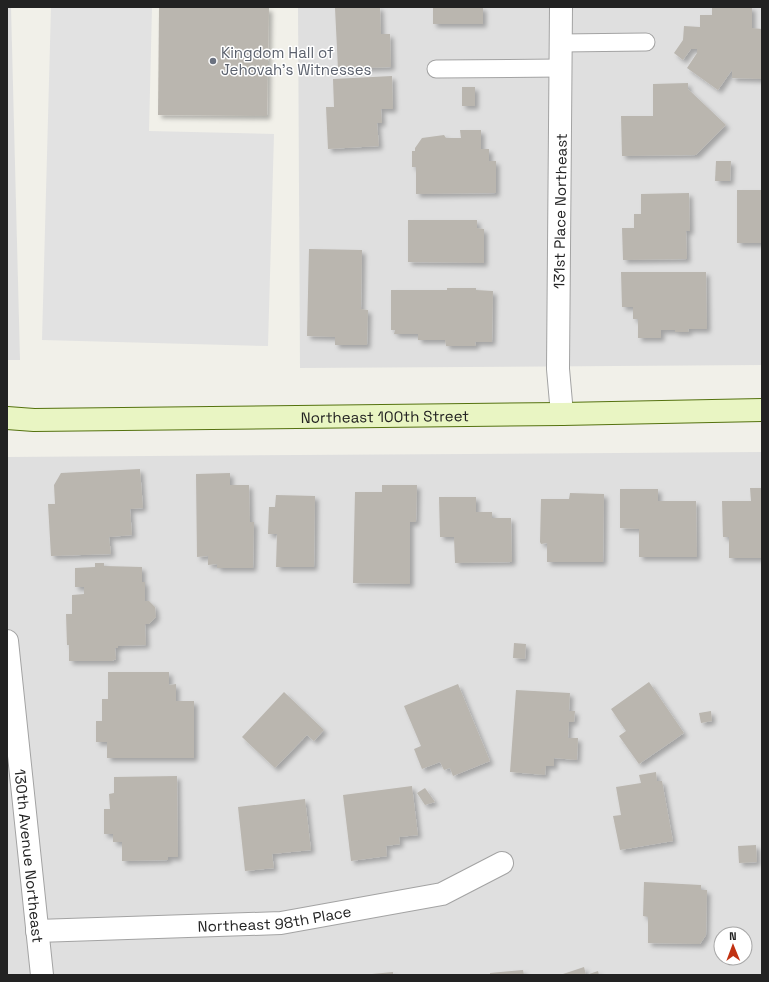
<svg xmlns="http://www.w3.org/2000/svg" width="769" height="982" viewBox="0 0 769 982" font-family="'Space Grotesk',sans-serif">
  <style>
    .residential { fill: #dfdfdf; fill-rule: evenodd }
    .parking { fill: #e2e2e2 }
    .building { fill: #bab6af; filter: url(#shadow) }
    .lines { fill: none; stroke-linecap: round; stroke-linejoin: round }
    .lane-casing { stroke: #a3a3a3; stroke-width: 19 }
    .street-casing { stroke: #a3a3a3; stroke-width: 24 }
    .secondary-casing { stroke: #55720f; stroke-width: 24 }
    .lane { stroke: #fff; stroke-width: 17 }
    .street { stroke: #fff; stroke-width: 22 }
    .secondary { stroke: #e9f5c3; stroke-width: 22 }
    .worship-dot { fill: #6b7280; stroke: #fff; stroke-width: 1.5 }
    .labels { text-anchor: middle; dominant-baseline: central; stroke-width: 3; stroke-linejoin: round; paint-order: stroke }
    .worship-label { font-size: 15px; fill: #5b616d; stroke: #fff; text-anchor: start }
    .street-label { font-size: 15px; fill: #222; stroke: #fff }
  </style>
  <defs>
    <filter id="shadow"><feDropShadow dx="3.5" dy="3.5" stdDeviation="2" flood-color="#0004"/></filter>
  </defs>
  <rect width="100%" height="100%" fill="#f1f0e9"/>
  <g class="residential">
    <polygon points="7,7 11,7 20,360 7,360"/>
    <polygon points="298,7 762,7 762,365 300,368"/>
    <path d="M 762,452 L 762,975 L 7,975 L 7,457 ZM 721,934 L 745,934 L 745,958 L 721,958 Z"/>
  </g>
  <polygon class="parking" points="51,7 152,7 149,131 274,134 268,346 42,340"/>
  <g class="building">
    <polygon points="159,7 269,8 267,116 158,115"/>
    <polygon points="380,7 381,34 390,34 391,67 338,69 335,8"/>
    <rect x="433" y="7" width="50" height="17"/>
    <polygon points="712,7 752,7 752,28 762,29 762,79 732,78 732,70 718,90 687,68 697,53 697,49 691,49 683,60 674,53 683,40 684,26 700,27 700,15 712,15"/>
    <polygon points="392,76 393,109 381,109 382,123 377,123 379,146 328,149 326,107 334,107 333,79"/>
    <polygon points="688,83 688,89 726,125 696,155 622,156 621,116 653,116 653,84"/>
    <rect x="462" y="87" width="13" height="19"/>
    <polygon points="460,130 481,130 481,149 489,149 489,161 496,161 496,193 416,194 416,167 412,167 412,151 415,151 415,148 422,138 444,135 446,138 461,138"/>
    <polygon points="716,161 731,161 730,181 715,181"/>
    <rect x="737" y="190" width="25" height="53"/>
    <polygon points="689,193 690,231 686,231 687,259 623,260 622,228 634,228 634,214 641,214 641,194"/>
    <polygon points="408,220 477,220 477,228 484,229 484,263 408,262"/>
    <polygon points="309,249 362,250 361,309 368,310 367,345 335,345 335,337 307,336"/>
    <polygon points="621,272 706,272 707,329 688,329 689,332 675,332 675,330 661,330 661,338 638,338 638,319 633,319 633,307 622,307"/>
    <polygon points="447,288 476,288 476,290 493,291 492,342 475,342 476,346 446,346 445,340 418,340 418,334 394,334 395,330 391,330 391,290 447,290"/>
    <polygon points="140,469 143,508 130,509 132,535 109,537 111,554 51,556 48,504 55,504 54,485 61,473"/>
    <polygon points="230,473 230,485 249,485 250,522 254,522 253,568 217,568 217,564 208,565 208,556 197,557 196,474"/>
    <polygon points="382,485 417,485 416,522 410,522 410,584 353,583 355,492 382,492"/>
    <polygon points="750,488 762,488 762,558 729,558 729,537 723,537 722,501 751,501"/>
    <polygon points="620,489 658,489 658,501 696,501 697,557 639,557 639,529 620,528"/>
    <polygon points="570,493 604,494 603,562 547,562 547,543 541,544 540,542 541,499 569,499"/>
    <polygon points="276,495 315,496 314,567 276,567 277,534 268,534 269,507 275,507"/>
    <polygon points="439,497 476,497 476,512 492,512 492,518 511,518 512,562 455,563 454,537 440,537"/>
    <polygon points="95,563 104,563 104,566 142,567 142,582 145,582 145,601 149,601 155,607 156,617 149,624 145,624 146,645 118,646 118,648 115,648 116,659 112,661 69,661 69,645 67,645 66,614 72,614 72,595 84,594 84,587 75,587 75,568 95,567"/>
    <polygon points="514,643 526,644 525,659 513,658"/>
    <polygon points="108,672 169,672 169,685 176,684 176,701 194,701 194,758 107,758 107,742 96,742 96,721 102,721 102,699 108,699"/>
    <polygon points="649,682 684,733 639,764 619,736 626,731 611,709"/>
    <polygon points="458,684 490,761 453,776 450,768 444,770 440,762 422,769 414,749 421,746 404,706"/>
    <polygon points="516,690 570,693 569,711 575,711 574,722 569,722 568,738 578,738 577,760 554,758 554,766 546,766 545,775 510,772"/>
    <polygon points="284,692 324,730 314,741 307,735 275,768 242,737"/>
    <polygon points="711,711 712,721 701,723 699,713"/>
    <polygon points="656,772 657,781 662,781 673,841 620,850 613,816 621,815 616,787 641,783 639,775"/>
    <polygon points="177,776 178,857 168,857 168,860 122,861 122,842 113,842 113,834 104,834 104,809 110,809 109,794 114,793 114,777"/>
    <polygon points="412,786 418,835 399,837 400,844 386,846 387,856 351,861 343,795"/>
    <polygon points="425,788 435,802 425,805 417,793"/>
    <polygon points="305,799 311,850 272,854 274,868 245,871 238,807"/>
    <polygon points="756,845 757,862 739,863 738,846"/>
    <polygon points="644,882 701,885 701,890 707,890 706,935 700,944 648,943 648,917 643,916"/>
    <polygon points="584,967 586,975 560,975"/>
    <polygon points="523,970 524,975 490,975 490,973"/>
    <polygon points="598,971 599,975 586,975"/>
    <polygon points="393,972 393,975 372,975 372,974"/>
  </g>
  <g class="lines">
    <defs>
      <g id="lane">
        <polyline points="561,43 646,42"/>
        <polyline points="436,69 561,68"/>
      </g>
      <g id="street">
        <polyline points="561,7 558,369 562,414"/>
        <path id="s1" d="M 7,641 L 42,975"/>
        <path id="s2" d="M 37,931 L 281,923 L 442,894 L 502,863"/>
      </g>
      <g id="secondary">
        <path id="s3" d="M 7,418 L 34,420 L 562,414 L 762,410"/>
      </g>
    </defs>
    <use href="#lane" class="lane-casing"/>
    <use href="#street" class="street-casing"/>
    <use href="#secondary" class="secondary-casing"/>
    <use href="#lane" class="lane"/>
    <use href="#street" class="street"/>
    <use href="#secondary" class="secondary"/>
  </g>
  <circle class="worship-dot" cx="213" cy="61" r="4"/>
  <g class="labels">
    <g class="worship-label">
      <text x="221" y="52">Kingdom Hall of<tspan x="221" dy="17">Jehovah's Witnesses</tspan></text>
    </g>
    <g class="street-label">
      <text transform="translate(560 211) rotate(-89)">131st Place Northeast</text>
      <text stroke="none"><textPath href="#s3" startOffset="378">Northeast 100th Street</textPath></text>
      <text stroke="none"><textPath href="#s1" startOffset="216">130th Avenue Northeast</textPath></text>
      <text stroke="none"><textPath href="#s2" startOffset="238">Northeast 98th Place</textPath></text>
    </g>
  </g>
  <rect width="769" height="982" fill="none" stroke="#222222" stroke-width="16"/>
  <g transform="translate(733 946) rotate(359)"><circle r="19" fill="#ffffff" stroke="#a7a7a7"/>
  <path d="M0-3L7 15L0 10L-7 15Z" fill="#c13212"/>
  <text y="-6" font-size="11" font-weight="bold" text-anchor="middle" fill="#222222">N</text>
  </g>
</svg>
